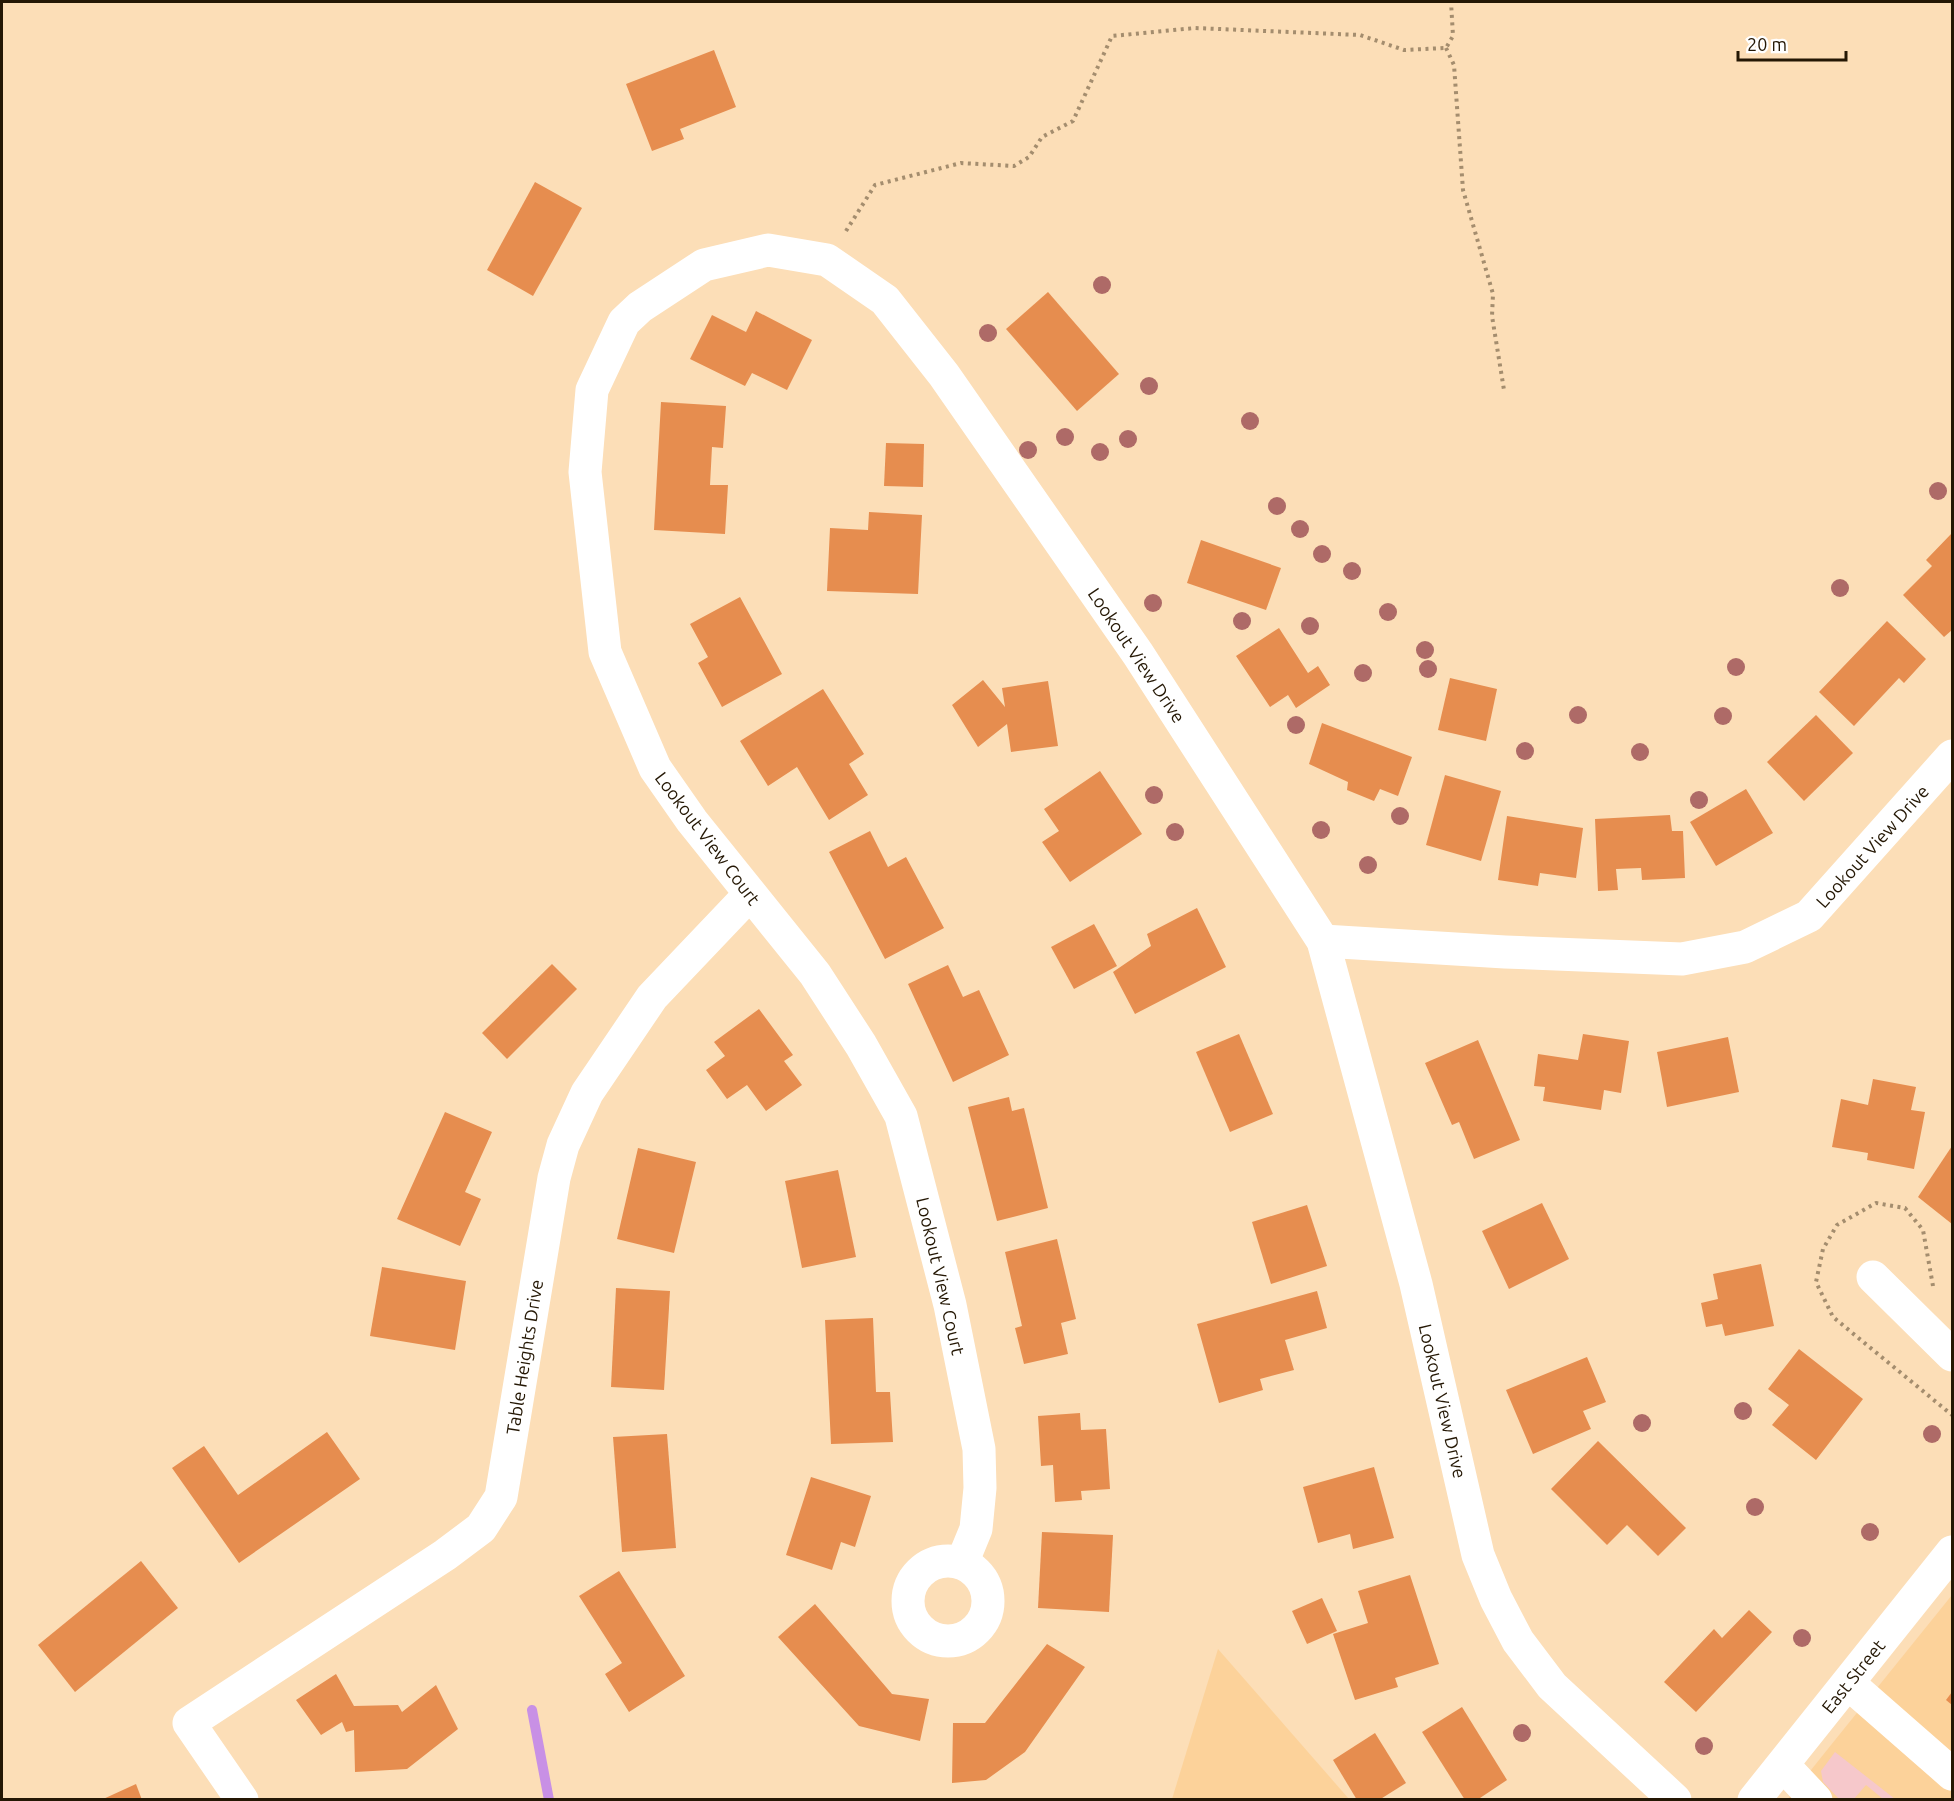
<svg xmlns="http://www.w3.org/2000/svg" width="1954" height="1801" viewBox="0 0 1954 1801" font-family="Ubuntu,sans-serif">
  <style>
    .built { fill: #fcd29a }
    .green { fill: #f6c8cb }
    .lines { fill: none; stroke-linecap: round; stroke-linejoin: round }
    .stream { stroke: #c890e5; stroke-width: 10 }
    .building { fill: #e68d4f }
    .path { stroke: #a48d6e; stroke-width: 4; stroke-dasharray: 3 4.5; stroke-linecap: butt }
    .minor { stroke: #fff; stroke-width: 33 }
    .tree { fill: #ae6a67 }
    .labels { text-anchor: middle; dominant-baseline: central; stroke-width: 5; stroke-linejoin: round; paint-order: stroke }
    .street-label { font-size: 18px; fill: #241704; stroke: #fff }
  </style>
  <rect width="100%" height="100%" fill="#fcdeb7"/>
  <g class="built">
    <polygon points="1952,1595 1952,1799 1787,1800 1831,1745"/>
    <polygon points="1218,1649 1349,1799 1172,1799"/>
  </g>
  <polygon class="green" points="1835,1752 1895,1799 1883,1799 1866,1785 1854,1799 1839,1799 1823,1782 1821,1771"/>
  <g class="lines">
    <polyline class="stream" points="532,1710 549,1800"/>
  </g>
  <g class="building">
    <polygon points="714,50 736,107 680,129 684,139 652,151 626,84"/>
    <polygon points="535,182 582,208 533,296 487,270"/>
    <polygon points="1048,292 1119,374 1077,411 1006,329"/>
    <polygon points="756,311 812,340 787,390 752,373 745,386 690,359 712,315 746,332"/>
    <polygon points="661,402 726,406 723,448 712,447 710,485 728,485 725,534 654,530"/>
    <polygon points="886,443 924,444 923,487 884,486"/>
    <polygon points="869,512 922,515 918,594 827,591 830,528 868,530"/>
    <polygon points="1952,533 1952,630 1944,637 1903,595 1932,566 1926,560"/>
    <polygon points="1201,540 1281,568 1266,610 1187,583"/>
    <polygon points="740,597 782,674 722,707 698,663 708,657 690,624"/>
    <polygon points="1887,621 1926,659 1904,683 1899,678 1854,726 1819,692"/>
    <polygon points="1279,628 1308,673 1318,666 1330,685 1296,708 1288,695 1270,707 1236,656"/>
    <polygon points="1450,678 1497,689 1486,741 1438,730"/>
    <polygon points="983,680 1005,707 1002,688 1048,681 1058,746 1011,752 1007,724 978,747 952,705"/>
    <polygon points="823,689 864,754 849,764 868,795 829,820 797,767 768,786 740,741"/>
    <polygon points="1816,715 1853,753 1804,801 1767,762"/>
    <polygon points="1322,723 1412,757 1398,796 1380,789 1374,801 1347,790 1348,782 1309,764"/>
    <polygon points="1100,771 1142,834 1070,882 1042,842 1059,831 1044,809"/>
    <polygon points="1445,775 1501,791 1481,861 1426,845"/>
    <polygon points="1746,789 1773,833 1716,866 1690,822"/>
    <polygon points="1670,815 1672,831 1683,831 1685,878 1642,880 1641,868 1616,869 1618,890 1598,891 1595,819"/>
    <polygon points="1507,816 1583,828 1576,878 1540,873 1538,886 1498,880"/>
    <polygon points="870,831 888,867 906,857 944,928 885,959 829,852"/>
    <polygon points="1197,908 1226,967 1135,1014 1113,972 1151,946 1147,934"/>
    <polygon points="1094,924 1117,966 1074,989 1051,947"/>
    <polygon points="552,964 577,989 507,1059 482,1033"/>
    <polygon points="948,965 963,997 979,990 1009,1055 953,1082 908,984"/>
    <polygon points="759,1009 793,1055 784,1061 802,1085 766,1111 747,1085 727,1099 706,1070 725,1056 714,1042"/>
    <polygon points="1239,1034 1273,1114 1230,1132 1196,1052"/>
    <polygon points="1583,1034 1629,1041 1621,1093 1604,1090 1601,1110 1543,1101 1545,1087 1534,1086 1538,1054 1578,1060"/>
    <polygon points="1728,1037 1739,1092 1667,1107 1657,1052"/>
    <polygon points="1478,1040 1520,1140 1474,1159 1459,1122 1452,1125 1425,1063"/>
    <polygon points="1873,1079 1916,1087 1911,1110 1925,1112 1914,1169 1867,1160 1868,1153 1832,1147 1841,1099 1868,1105"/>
    <polygon points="1009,1097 1012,1111 1024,1108 1048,1208 997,1221 968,1107"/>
    <polygon points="445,1112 492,1132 465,1192 481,1199 460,1246 397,1219"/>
    <polygon points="1952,1146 1952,1224 1918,1197"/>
    <polygon points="638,1148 696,1162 674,1253 617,1239"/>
    <polygon points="838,1170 856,1257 802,1268 785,1181"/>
    <polygon points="1542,1203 1569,1259 1509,1289 1482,1231"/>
    <polygon points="1307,1205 1327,1266 1271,1284 1252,1222"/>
    <polygon points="1057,1239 1076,1319 1061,1323 1068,1354 1024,1364 1015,1328 1022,1326 1005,1252"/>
    <polygon points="1761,1264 1774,1326 1725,1336 1722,1324 1706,1327 1701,1303 1718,1299 1713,1274"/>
    <polygon points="382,1267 466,1281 455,1350 370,1336"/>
    <polygon points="616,1288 670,1291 664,1390 611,1387"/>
    <polygon points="1317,1291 1327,1328 1285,1340 1294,1370 1260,1379 1263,1390 1219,1403 1197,1324"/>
    <polygon points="873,1318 876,1392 890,1392 893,1442 831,1444 825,1320"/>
    <polygon points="1799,1349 1863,1399 1816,1460 1772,1425 1789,1405 1768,1389"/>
    <polygon points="1587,1357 1606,1402 1583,1411 1591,1429 1533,1454 1506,1390"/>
    <polygon points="1080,1413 1081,1430 1106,1429 1110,1489 1081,1491 1082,1500 1055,1502 1053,1465 1041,1466 1038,1416"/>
    <polygon points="327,1432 360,1479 239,1563 172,1468 204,1446 238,1495"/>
    <polygon points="667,1434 676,1548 622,1552 613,1437"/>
    <polygon points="1598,1441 1686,1528 1658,1556 1627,1525 1607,1545 1551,1489"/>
    <polygon points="1374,1467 1394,1538 1353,1549 1350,1534 1318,1543 1303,1487"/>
    <polygon points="811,1477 871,1496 855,1547 841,1542 832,1570 786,1555"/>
    <polygon points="1042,1532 1113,1535 1109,1612 1038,1608"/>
    <polygon points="141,1561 178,1608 75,1692 38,1645"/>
    <polygon points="619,1571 685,1676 629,1712 605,1674 622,1663 579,1596"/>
    <polygon points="1410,1575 1439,1664 1395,1678 1398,1687 1355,1700 1333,1634 1368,1623 1358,1591"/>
    <polygon points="1322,1598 1337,1631 1307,1644 1292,1611"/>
    <polygon points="815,1604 892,1694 929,1699 920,1741 859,1726 778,1637"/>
    <polygon points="1749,1610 1772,1632 1696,1712 1664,1682 1714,1629 1722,1638"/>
    <polygon points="1047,1644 1085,1667 1025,1752 986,1780 952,1783 953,1723 985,1723"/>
    <polygon points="336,1674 354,1706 398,1705 402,1712 436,1685 458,1729 407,1769 355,1772 354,1730 346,1732 342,1722 321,1735 296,1700"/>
    <polygon points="1952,1692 1952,1705 1946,1700"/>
    <polygon points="1462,1707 1507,1780 1477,1800 1465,1800 1422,1732"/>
    <polygon points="1375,1733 1406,1783 1379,1800 1357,1800 1333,1760"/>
    <polygon points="136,1784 142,1800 101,1800"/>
  </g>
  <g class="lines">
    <g class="path">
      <polyline points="1446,48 1454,65 1463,190 1493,294 1492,316 1504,390"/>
      <polyline points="846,231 875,185 961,163 1014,166 1029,157 1042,137 1073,121 1112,36 1195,28 1360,35 1404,50 1446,48 1453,36 1451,2"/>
      <polyline points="1933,1286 1923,1230 1905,1208 1876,1203 1837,1225 1823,1249 1816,1282 1833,1317 1952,1415"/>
    </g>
    <g class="minor">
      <polyline points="1323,941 1505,952 1682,959 1745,947 1809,916 1952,756"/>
      <polyline points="1873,1277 1952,1355"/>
      <circle cx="948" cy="1601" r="40"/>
      <polyline points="962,1563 976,1529 980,1488 979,1449 950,1305 901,1116 861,1045 815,974 692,821 655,768 605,652 585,472 592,390 624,322 640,307 704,265 768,250 827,260 885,300 944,375 1138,654 1323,941 1416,1284 1478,1555 1496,1599 1518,1641 1552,1686 1675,1800"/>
      <polyline points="1848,1683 1952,1774"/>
      <polyline points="1783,1765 1816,1800"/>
      <polyline points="242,1800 189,1723 445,1555 481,1528 501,1497 554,1178 563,1145 587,1093 652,997 750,894"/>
      <polyline points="1754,1800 1952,1552"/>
    </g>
  </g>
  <g class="tree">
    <circle cx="1102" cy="285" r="9"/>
    <circle cx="988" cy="333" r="9"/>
    <circle cx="1149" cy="386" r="9"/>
    <circle cx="1250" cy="421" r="9"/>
    <circle cx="1065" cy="437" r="9"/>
    <circle cx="1128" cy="439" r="9"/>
    <circle cx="1028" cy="450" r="9"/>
    <circle cx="1100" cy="452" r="9"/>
    <circle cx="1938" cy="491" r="9"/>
    <circle cx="1277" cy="506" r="9"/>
    <circle cx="1300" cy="529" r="9"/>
    <circle cx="1322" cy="554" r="9"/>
    <circle cx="1352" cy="571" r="9"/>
    <circle cx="1840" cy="588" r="9"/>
    <circle cx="1153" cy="603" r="9"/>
    <circle cx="1388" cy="612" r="9"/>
    <circle cx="1242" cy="621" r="9"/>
    <circle cx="1310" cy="626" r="9"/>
    <circle cx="1425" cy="650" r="9"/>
    <circle cx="1736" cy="667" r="9"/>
    <circle cx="1428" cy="669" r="9"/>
    <circle cx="1363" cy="673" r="9"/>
    <circle cx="1578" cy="715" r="9"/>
    <circle cx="1723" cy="716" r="9"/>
    <circle cx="1296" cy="725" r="9"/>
    <circle cx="1525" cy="751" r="9"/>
    <circle cx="1640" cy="752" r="9"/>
    <circle cx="1154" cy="795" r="9"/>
    <circle cx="1699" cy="800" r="9"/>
    <circle cx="1400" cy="816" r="9"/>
    <circle cx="1321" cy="830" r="9"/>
    <circle cx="1175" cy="832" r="9"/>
    <circle cx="1368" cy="865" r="9"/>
    <circle cx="1743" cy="1411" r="9"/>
    <circle cx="1642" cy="1423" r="9"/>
    <circle cx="1932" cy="1434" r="9"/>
    <circle cx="1755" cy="1507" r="9"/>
    <circle cx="1870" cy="1532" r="9"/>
    <circle cx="1802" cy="1638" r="9"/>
    <circle cx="1522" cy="1733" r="9"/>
    <circle cx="1704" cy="1746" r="9"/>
  </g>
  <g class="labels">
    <g class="street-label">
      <text transform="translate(1137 655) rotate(56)">Lookout View Drive</text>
      <text transform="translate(708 838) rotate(53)">Lookout View Court</text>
      <text transform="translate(1872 846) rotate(-48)">Lookout View Drive</text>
      <text transform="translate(941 1276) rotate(77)">Lookout View Court</text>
      <text transform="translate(524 1357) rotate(-81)">Table Heights Drive</text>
      <text transform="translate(1443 1401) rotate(77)">Lookout View Drive</text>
      <text transform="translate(1853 1676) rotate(-51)">East Street</text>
    </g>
  </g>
  <rect width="1954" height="1801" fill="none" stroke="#241704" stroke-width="6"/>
  <path d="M1738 51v9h108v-9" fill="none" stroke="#241704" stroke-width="3"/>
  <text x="1747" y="51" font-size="18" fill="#241704" stroke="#ffffff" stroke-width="4.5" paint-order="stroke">20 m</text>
</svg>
